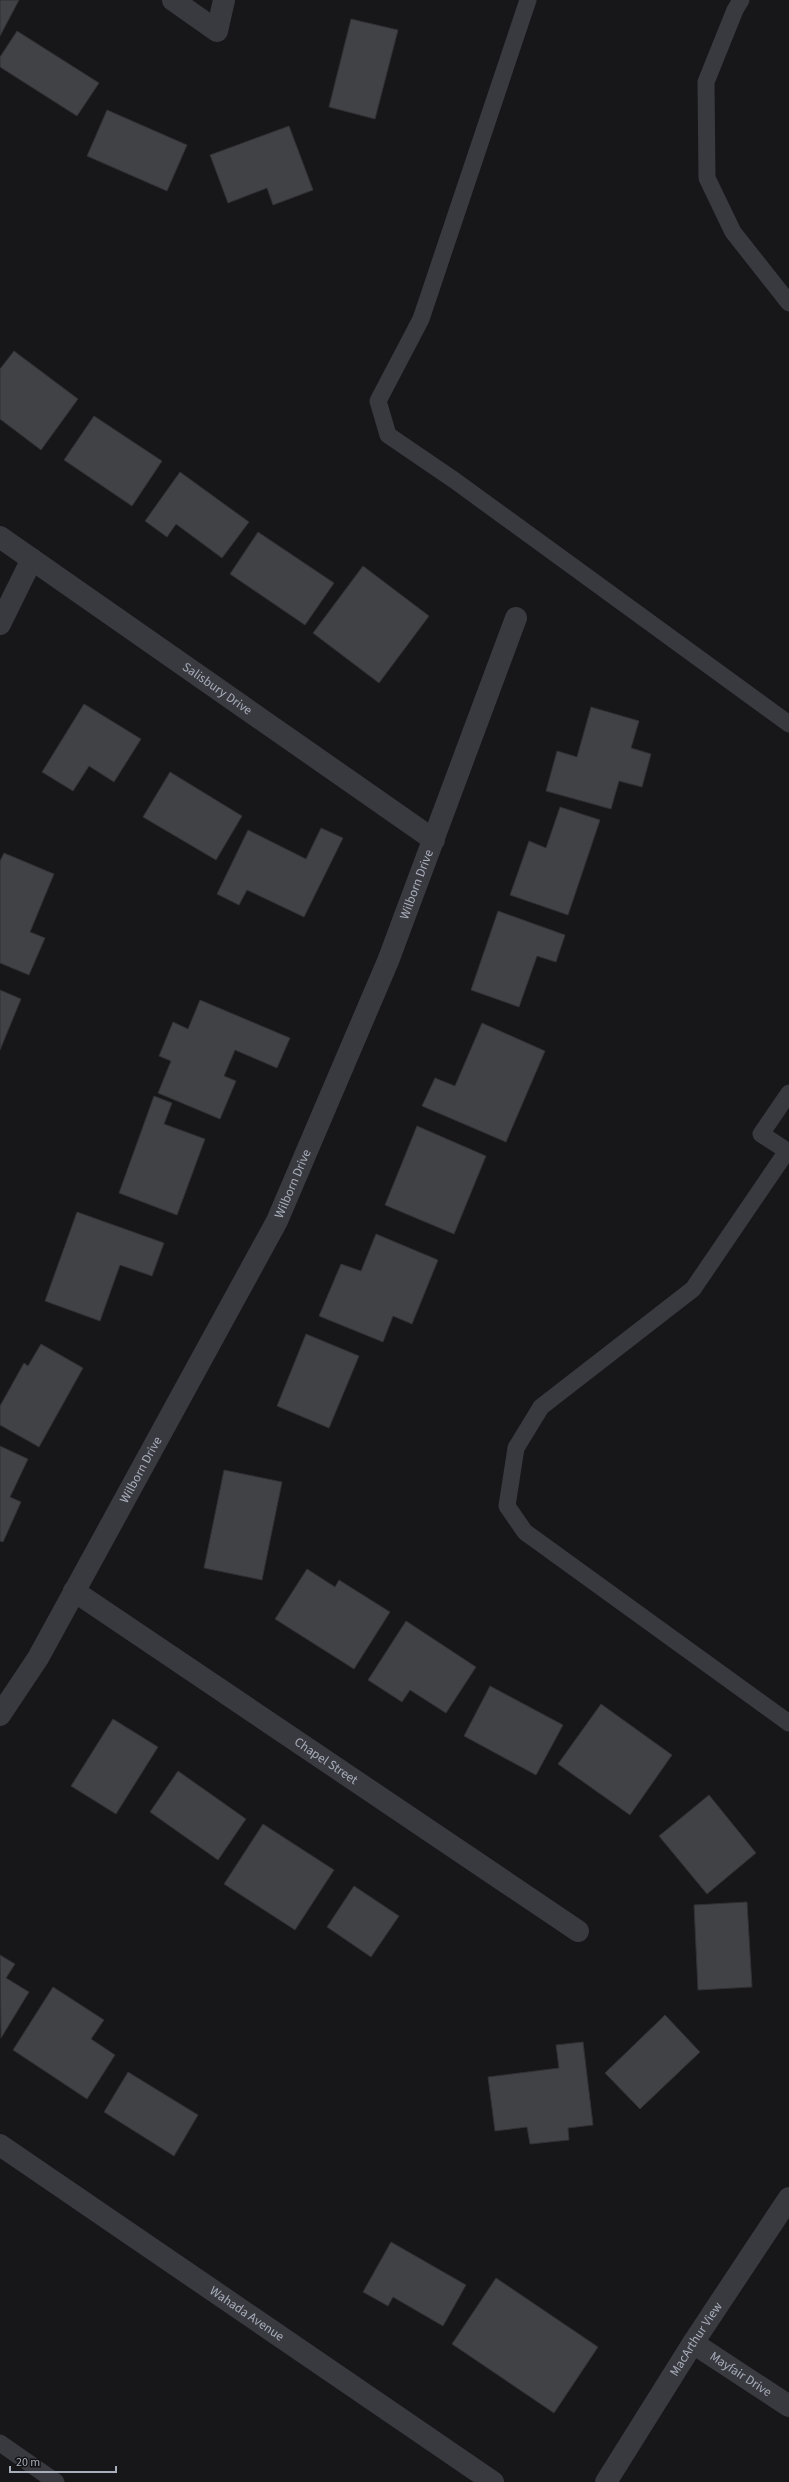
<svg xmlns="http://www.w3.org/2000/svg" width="789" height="2482" viewBox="0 0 789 2482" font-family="'Source Sans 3',sans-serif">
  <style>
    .building { fill: #414246; stroke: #313135 }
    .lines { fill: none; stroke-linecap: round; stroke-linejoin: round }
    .service { stroke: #393a40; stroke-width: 17 }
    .minor { stroke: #393a40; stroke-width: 22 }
    .tertiary { stroke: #393a40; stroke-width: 22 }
    .labels { text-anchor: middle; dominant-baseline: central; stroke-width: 3; stroke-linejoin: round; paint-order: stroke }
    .street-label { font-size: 13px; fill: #a8adba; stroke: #121214 }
  </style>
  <rect width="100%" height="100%" fill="#171719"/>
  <g class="building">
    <polygon points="0,0 19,0 0,36"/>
    <polygon points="351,19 398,30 375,119 329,107"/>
    <polygon points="17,31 99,83 77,116 0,67 0,57"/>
    <polygon points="107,110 187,145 167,191 87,156"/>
    <polygon points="289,126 313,190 273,205 267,188 228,203 210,155"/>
    <polygon points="14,351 78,399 41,450 0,419 0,369"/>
    <polygon points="94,416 162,461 132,506 64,460"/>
    <polygon points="180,472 249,522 222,558 176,524 167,537 145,521"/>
    <polygon points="258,532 334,583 305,625 230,574"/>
    <polygon points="363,566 429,616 379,683 313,633"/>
    <polygon points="84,704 141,739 114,782 89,766 73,791 42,772"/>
    <polygon points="591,707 639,721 631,748 651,754 642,787 619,781 611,809 546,791 557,751 577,757"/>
    <polygon points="170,772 242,816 216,860 143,817"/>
    <polygon points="560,807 600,820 568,915 510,895 529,841 546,848"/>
    <polygon points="321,828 343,838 304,917 247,890 239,905 217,894 248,830 306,859"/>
    <polygon points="4,853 54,874 30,932 45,938 29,975 0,963 0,861"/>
    <polygon points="498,911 565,935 556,962 537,956 519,1007 471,990"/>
    <polygon points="0,990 21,999 0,1050"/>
    <polygon points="200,1000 290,1038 277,1068 235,1050 224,1076 236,1081 220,1119 158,1093 171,1061 159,1056 173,1022 188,1029"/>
    <polygon points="482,1023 545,1051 506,1142 422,1106 435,1078 455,1086"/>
    <polygon points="154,1096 172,1103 164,1124 205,1139 177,1215 119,1193"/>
    <polygon points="417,1126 486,1156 454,1234 385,1205"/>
    <polygon points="77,1212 164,1243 152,1276 120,1265 100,1321 45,1301"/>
    <polygon points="376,1234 438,1260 412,1324 393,1316 383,1342 319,1316 341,1264 361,1271"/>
    <polygon points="306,1334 359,1356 329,1428 277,1406"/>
    <polygon points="41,1344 83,1368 39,1447 0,1425 0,1406 24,1363 28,1366"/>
    <polygon points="0,1446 28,1459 10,1497 21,1502 3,1542 0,1541"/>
    <polygon points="224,1470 282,1482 262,1580 204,1568"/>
    <polygon points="307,1569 335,1587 339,1580 390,1612 354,1669 275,1619"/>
    <polygon points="406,1621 476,1667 446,1713 410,1690 402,1702 368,1680"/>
    <polygon points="490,1686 563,1725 536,1775 464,1736"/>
    <polygon points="601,1704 672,1755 630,1815 558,1764"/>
    <polygon points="113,1719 158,1747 116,1814 71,1786"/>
    <polygon points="178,1771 246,1819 218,1860 150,1812"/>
    <polygon points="709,1795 756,1853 707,1894 659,1836"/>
    <polygon points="263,1824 334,1870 295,1930 224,1884"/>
    <polygon points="354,1886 399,1916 371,1957 327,1927"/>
    <polygon points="747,1902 752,1987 698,1990 694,1905"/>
    <polygon points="0,1955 15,1964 6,1978 29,1992 1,2038"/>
    <polygon points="53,1987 104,2020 91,2039 115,2055 87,2099 13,2050"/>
    <polygon points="665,2015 700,2052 640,2109 605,2073"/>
    <polygon points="583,2042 593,2125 568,2128 569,2140 530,2144 527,2127 495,2131 488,2077 559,2068 556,2045"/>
    <polygon points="128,2072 198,2115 174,2156 104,2112"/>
    <polygon points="391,2242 466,2285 443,2326 393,2297 388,2306 363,2292"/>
    <polygon points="496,2278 598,2347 554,2413 452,2344"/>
  </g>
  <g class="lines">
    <g class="service">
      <polyline points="528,0 421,319 378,401 388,435 454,480 789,724"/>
      <polyline points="741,0 735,10 706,82 707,178 733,232 789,303"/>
      <polyline points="789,1093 761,1134 789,1152"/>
      <polyline points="787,1151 693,1289 541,1407 516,1448 507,1506 525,1532 789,1723"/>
      <polyline points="0,2443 56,2482"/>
    </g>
    <g class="minor">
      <polyline points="173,0 217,31 224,0"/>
      <path id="s1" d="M 0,537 L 434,840"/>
      <polyline points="0,624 32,559"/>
      <path id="s2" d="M 74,1591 L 578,1931"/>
      <path id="s3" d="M 0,1715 L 38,1658 L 277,1221 L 388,961 L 516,618"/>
      <path id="s4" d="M 0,2145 L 493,2482"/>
      <path id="s5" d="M 693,2343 L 789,2406"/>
    </g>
    <path class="tertiary" id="s6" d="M 606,2482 L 693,2343 L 789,2198"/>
  </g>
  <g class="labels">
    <g class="street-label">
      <text stroke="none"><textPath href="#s1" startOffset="265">Salisbury Drive</textPath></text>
      <text stroke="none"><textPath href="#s3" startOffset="931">Wilborn Drive</textPath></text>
      <text stroke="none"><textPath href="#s3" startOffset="607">Wilborn Drive</textPath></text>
      <text stroke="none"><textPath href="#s3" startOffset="283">Wilborn Drive</textPath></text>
      <text stroke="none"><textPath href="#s2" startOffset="304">Chapel Street</textPath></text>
      <text stroke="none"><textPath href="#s4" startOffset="299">Wahada Avenue</textPath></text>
      <text stroke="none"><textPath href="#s6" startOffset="169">MacArthur View</textPath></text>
      <text stroke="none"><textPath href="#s5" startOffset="57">Mayfair Drive</textPath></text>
    </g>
  </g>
  <path d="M10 2466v6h106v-6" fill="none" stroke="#a8adba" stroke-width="2"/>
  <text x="16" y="2466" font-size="12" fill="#a8adba" stroke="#121214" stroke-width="3" paint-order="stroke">20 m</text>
</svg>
